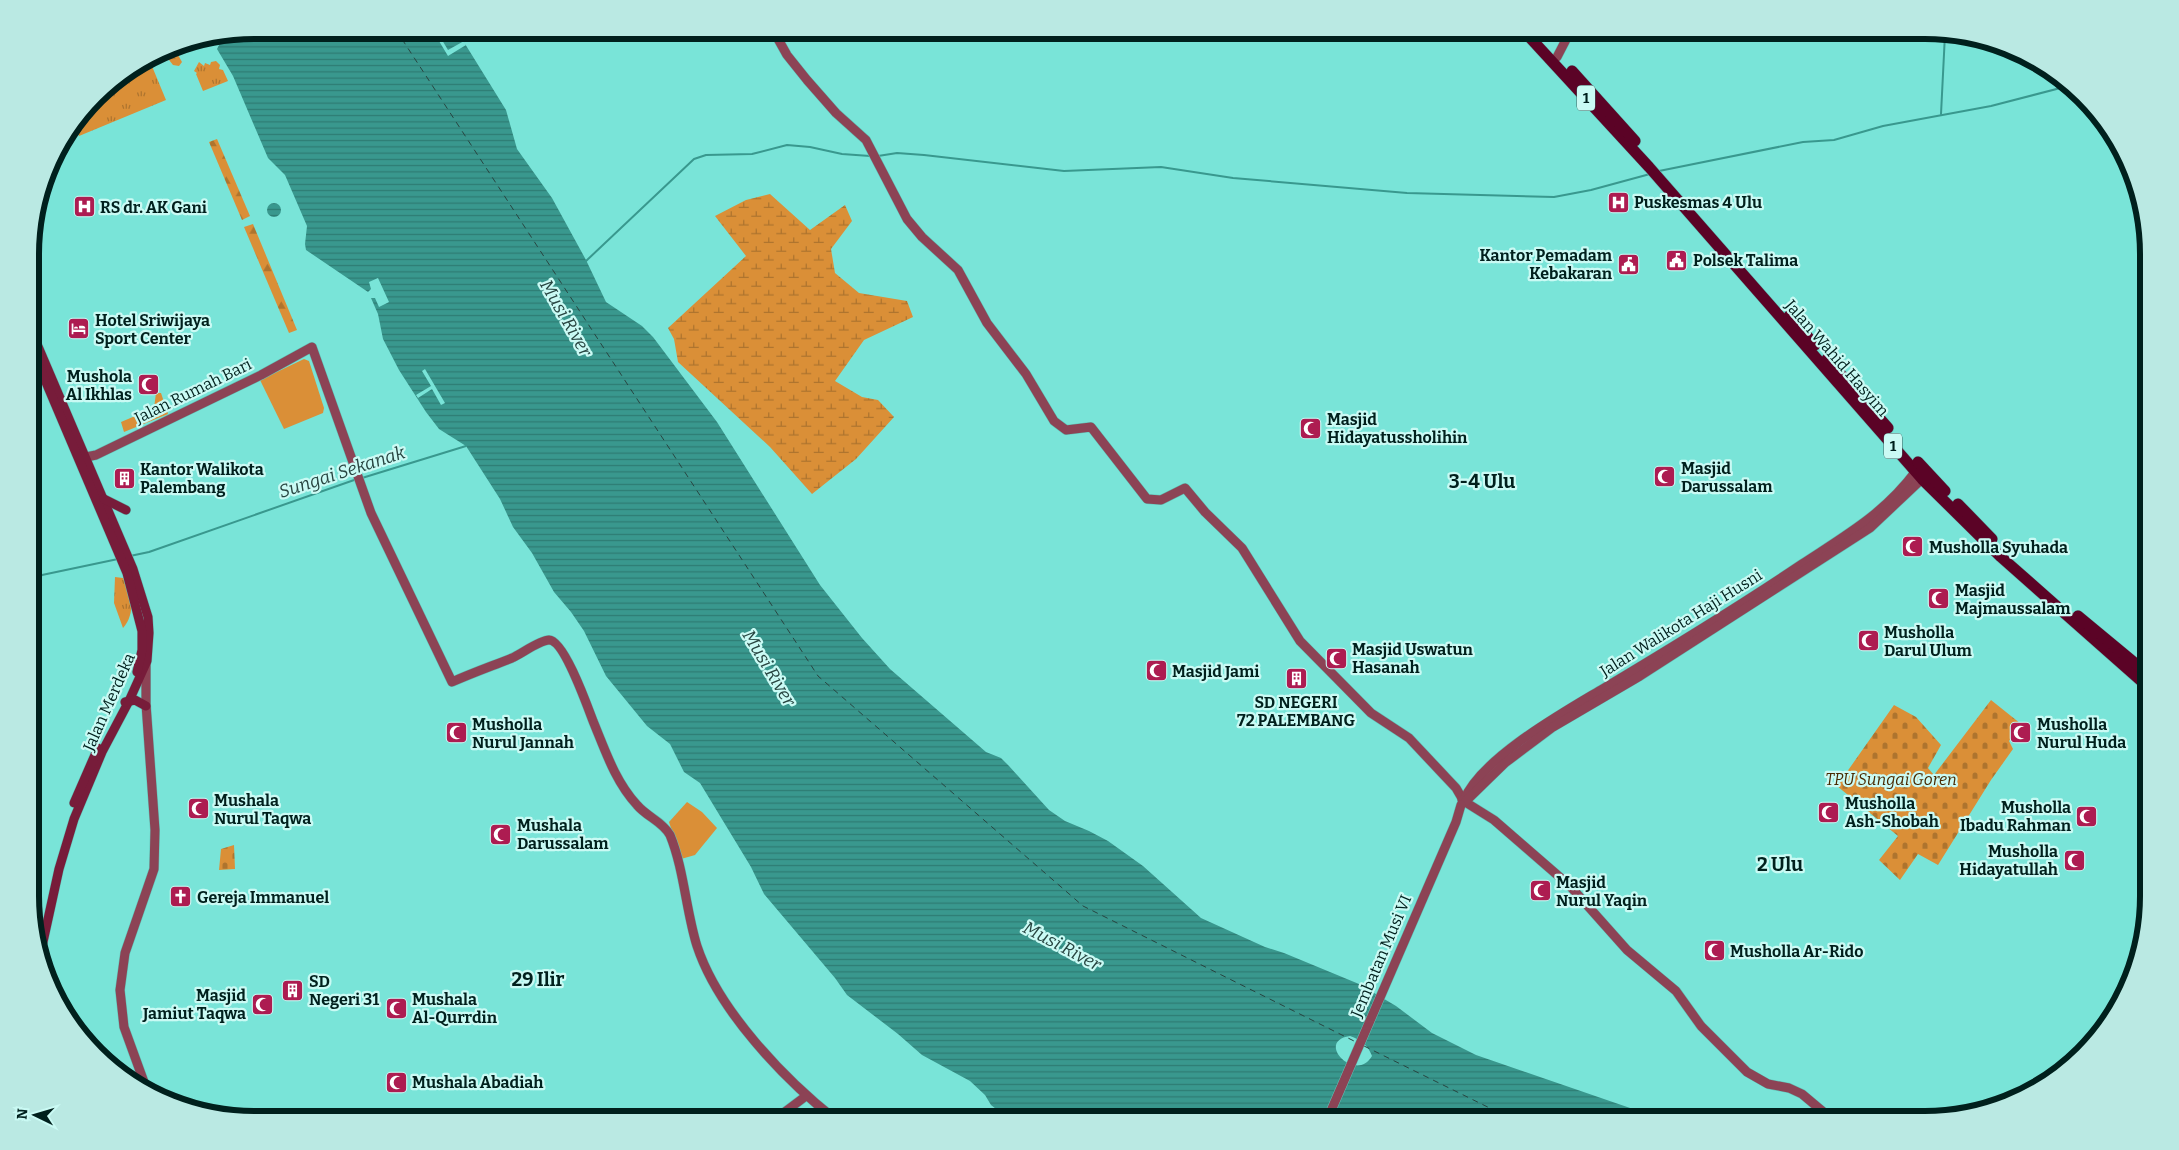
<svg xmlns="http://www.w3.org/2000/svg" width="2179" height="1150" viewBox="0 0 2179 1150" font-family="Bitter,serif">
  <style>
    .green { fill: #da8f37 }
    .forest { fill: url(#forest-firs) }
    .wetland { fill: url(#wetland-marsh) }
    .cemetery { fill: url(#cemetery-stones) }
    .park { fill: url(#park-tufts) }
    .water { fill: url(#water-rules); fill-rule: evenodd }
    .pier { fill: #79e4d8 }
    .lines { fill: none; stroke-linecap: round; stroke-linejoin: round }
    .stream { stroke: #39988e; stroke-width: 2 }
    .ferry { stroke: #284541; stroke-width: 1; stroke-dasharray: 6 5; stroke-linecap: butt }
    .secondary-casing { stroke: #63c1b6; stroke-width: 10 }
    .primary-casing { stroke: #63c1b6; stroke-width: 10 }
    .highway-casing { stroke: #63c1b6; stroke-width: 12 }
    .secondary { stroke: #8c4355; stroke-width: 9 }
    .primary { stroke: #771c3a; stroke-width: 9 }
    .highway { stroke: #5b0326; stroke-width: 11 }
    .labels { text-anchor: middle; dominant-baseline: central; stroke-width: 4.5; stroke-linejoin: round; paint-order: stroke }
    .shield { fill: #cafaf4; stroke: #3d615e; stroke-width: 1 }
    .shield-label { font-size: 15px; font-weight: bold; fill: #00201d }
    .poi-label { font-size: 16px; font-weight: bold; fill: #00201d; stroke: #cafaf4; text-anchor: start }
    .street-label { font-size: 16px; fill: #00201d; stroke: #cafaf4 }
    .park-label { font-size: 16px; font-style: italic; fill: #492900; stroke: #cafaf4 }
    .water-label { font-size: 18px; font-style: italic; fill: #284541; stroke: #cafaf4 }
    .quarter-label { font-size: 19px; font-weight: bold; fill: #00201d; stroke: #cafaf4 }
    .rim { fill: none; stroke: #00201d; stroke-width: 6 }
  </style>
  <defs>
    <pattern id="forest-firs" width="22" height="20" patternUnits="userSpaceOnUse" patternTransform="scale(1.25)"><rect width="22" height="20" fill="#da8f37"/><path d="M5 1l3.5 6h-7zM16 11l3.5 6h-7z" fill="#ae742e"/></pattern>
    <pattern id="wetland-marsh" width="20" height="14" patternUnits="userSpaceOnUse" patternTransform="scale(1.25)"><rect width="20" height="14" fill="#da8f37"/><path d="M1 5h8M5 5V1M11 12h8M15 12V8" fill="none" stroke="#ae742e"/></pattern>
    <pattern id="cemetery-stones" width="16" height="16" patternUnits="userSpaceOnUse" patternTransform="scale(1.25)"><rect width="16" height="16" fill="#da8f37"/><path d="M2 7V4a2 2 0 0 1 4 0v3zM10 15v-3a2 2 0 0 1 4 0v3z" fill="#ae742e"/></pattern>
    <pattern id="park-tufts" width="24" height="20" patternUnits="userSpaceOnUse" patternTransform="scale(1.25)"><rect width="24" height="20" fill="#da8f37"/><path d="M3 7l-1-3M5 7V3M7 7l1-3M15 17l-1-3M17 17v-4M19 17l1-3" fill="none" stroke="#ae742e"/></pattern>
    <pattern id="water-rules" width="6" height="5" patternUnits="userSpaceOnUse" patternTransform="scale(1.25)"><rect width="6" height="5" fill="#39988e"/><path d="M0 2.5h6" fill="none" stroke="#2e7c73"/></pattern>
  </defs>
  <rect width="100%" height="100%" fill="#79e4d8"/>
  <g class="green">
    <polygon points="304,359 309,361 324,408 323,413 284,429 260,380"/>
    <polygon points="156,393 161,393 168,414 124,432 121,422 154,408"/>
    <polygon points="687,802 702,812 717,828 695,855 681,859 669,822"/>
  </g>
  <g class="forest">
    <polygon points="173,46 182,62 179,66 173,65 162,51"/>
    <polygon points="217,139 250,216 242,220 209,142"/>
    <polygon points="253,224 297,330 289,333 244,227"/>
  </g>
  <polygon class="wetland" points="770,194 810,230 845,205 852,221 831,249 835,273 859,293 907,301 913,317 864,340 835,381 862,397 878,400 894,417 856,459 812,494 770,447 678,362 674,339 668,328 746,256 715,216 746,200"/>
  <g class="cemetery">
    <polygon points="1991,700 2021,724 2009,741 2013,749 1991,780 1938,865 1918,854 1900,880 1879,860 1898,836 1837,786 1894,705 1916,717 1941,745 1928,768 1934,775"/>
    <polygon points="234,845 235,869 219,870 221,849"/>
  </g>
  <g class="park">
    <polygon points="149,59 166,100 79,136 75,126 106,86"/>
    <polygon points="216,61 220,65 219,69 223,70 228,81 203,91 196,74 197,73 194,71 199,62 204,66 205,63 210,65 211,62"/>
    <path d="M 115,577 L 123,578 C 132,594 136,613 123,628 L 114,603 Z"/>
  </g>
  <g class="water">
    <path d="M 253,30 L 459,30 L 462,39 L 506,110 L 517,149 L 552,198 L 586,260 L 606,302 L 642,326 L 653,337 L 717,422 L 820,585 L 862,638 L 890,669 L 986,752 L 1001,758 L 1009,766 L 1049,810 L 1065,821 L 1089,831 L 1108,841 L 1143,866 L 1201,918 L 1265,947 L 1284,953 L 1359,984 L 1396,1006 L 1432,1033 L 1476,1055 L 1665,1120 L 1010,1120 L 991,1105 L 985,1095 L 970,1081 L 922,1055 L 898,1034 L 847,995 L 835,978 L 764,894 L 751,867 L 700,783 L 684,772 L 670,744 L 647,726 L 606,676 L 584,631 L 571,612 L 554,592 L 532,553 L 513,527 L 500,499 L 466,446 L 439,429 L 426,412 L 399,370 L 383,339 L 378,314 L 371,298 L 375,298 L 379,307 L 389,302 L 378,278 L 369,282 L 371,289 L 368,292 L 306,250 L 305,244 L 307,226 L 285,175 L 268,158 L 233,76 L 217,49 L 219,45 L 215,38 ZM 1350,1036 C 1361,1040 1368,1045 1372,1056 C 1356,1084 1314,1041 1350,1036 Z"/>
    <circle cx="274" cy="210" r="7"/>
  </g>
  <g class="pier">
    <polygon points="442,40 448,50 464,41 466,45 448,56 439,41"/>
    <polygon points="425,369 445,403 441,405 432,389 418,398 416,395 431,386 422,371"/>
  </g>
  <g class="lines">
    <g class="stream">
      <polyline points="1941,114 1945,34"/>
      <polyline points="878,156 897,153 924,155 1064,171 1161,167 1233,178 1407,193 1554,197 1591,190 1650,174"/>
      <polyline points="1659,171 1803,142 1834,140 1883,126 1991,106 2072,85"/>
      <polyline points="586,261 694,159 706,155 752,154 787,145 810,147 842,154 870,156"/>
      <polyline points="362,478 466,446"/>
      <polyline points="130,556 149,552 357,479"/>
      <polyline points="31,589 42,575 118,559"/>
    </g>
    <g class="ferry">
      <polyline points="396,30 818,676 1083,906 1356,1042"/>
      <polyline points="1364,1046 1514,1120"/>
    </g>
    <defs>
      <g id="secondary">
        <polyline points="773,30 787,55 807,80 836,113 866,140 907,219 922,237 958,270 987,323 1026,374 1054,421 1066,430 1091,427 1147,499 1161,500 1185,488 1205,512 1242,548 1300,641 1371,713 1409,738 1456,788 1463,800"/>
        <polyline points="1557,57 1571,30"/>
        <path d="M 86,457 L 96,455 L 261,375 L 312,347 L 371,513 L 452,682 C 472,673 492,666 512,658 C 521,654 540,640 549,640 C 564,640 588,708 593,721 C 605,750 615,781 637,805 C 647,817 662,821 670,835 C 684,869 686,911 697,946 C 718,1010 784,1079 836,1120"/>
        <polyline points="146,663 146,704 155,830 154,869 125,953 120,990 124,1027 148,1093"/>
        <polyline points="1462,800 1494,820 1570,886 1627,950 1676,991 1701,1026 1747,1072 1768,1084 1789,1088 1802,1094 1833,1120"/>
        <path d="M 1464,800 C 1481,758 1564,712 1604,688 C 1671,648 1738,607 1802,564 C 1846,535 1884,514 1916,471"/>
        <polyline points="1466,801 1505,763 1553,727 1640,676 1870,528 1922,479"/>
        <polyline points="774,1120 806,1096"/>
        <polyline points="1327,1120 1456,822 1461,805"/>
      </g>
      <g id="primary">
        <polyline points="31,330 133,569 148,617 149,633 147,661 129,701 102,752 74,819 59,869 41,951"/>
        <polyline points="31,347 127,573 142,631 142,650 137,672"/>
        <polyline points="104,499 126,510"/>
        <polyline points="125,702 135,700 146,706"/>
        <polyline points="74,803 98,748"/>
      </g>
      <g id="highway">
        <polyline points="1523,30 1649,167 1922,479 2001,557 2148,687"/>
        <polyline points="1572,71 1635,141"/>
        <polyline points="1789,316 1815,345"/>
        <polyline points="1827,359 1888,428"/>
        <polyline points="1918,462 1945,491"/>
        <polyline points="1958,504 1992,539"/>
        <polyline points="2078,616 2148,674"/>
      </g>
    </defs>
    <use href="#secondary" class="secondary-casing"/>
    <use href="#primary" class="primary-casing"/>
    <use href="#highway" class="highway-casing"/>
    <use href="#secondary" class="secondary"/>
    <use href="#primary" class="primary"/>
    <use href="#highway" class="highway"/>
  </g>
  <defs>
    <symbol id="hospital-square" viewBox="-11 -11 22 22"><rect x="-9" y="-9" width="18" height="18" rx="4" fill="#ad1c51" stroke="#cafaf4"/><path d="M-5-5h3v3.5h4V-5h3V5h-3V1.5h-4V5h-3Z" fill="#fff"/></symbol>
    <symbol id="civic-square" viewBox="-11 -11 22 22"><rect x="-9" y="-9" width="18" height="18" rx="4" fill="#ad1c51" stroke="#cafaf4"/><path d="M-.6-6.5H3V-4.5H.6V-3L4-1V1h2V6H-6V1h2V-1L-.6-3ZM-1.2 2.5V6h2.4V2.5Z" fill="#fff"/></symbol>
    <symbol id="hotel-square" viewBox="-11 -11 22 22"><rect x="-9" y="-9" width="18" height="18" rx="4" fill="#ad1c51" stroke="#cafaf4"/><path d="M-6-4.5h1.5V1H6V5H4.5V3h-9V5H-6ZM-4 0a1.8 1.8 0 1 1 3.6 0ZM.5 0V-2.5h3Q6-2.5 6 0Z" fill="#fff"/></symbol>
    <symbol id="mosque-square" viewBox="-11 -11 22 22"><rect x="-9" y="-9" width="18" height="18" rx="4" fill="#ad1c51" stroke="#cafaf4"/><path d="M3.5-4.9A6 6 0 1 0 3.5 4.9A5 5 0 1 1 3.5-4.9Z" fill="#fff"/></symbol>
    <symbol id="building-square" viewBox="-11 -11 22 22"><rect x="-9" y="-9" width="18" height="18" rx="4" fill="#ad1c51" stroke="#cafaf4"/><path d="M-4-6H4V6H1V3H-1V6H-4ZM-2.5-4.3h1.7v1.8h-1.7ZM.8-4.3h1.7v1.8H.8ZM-2.5-1h1.7V.8h-1.7ZM.8-1h1.7V.8H.8Z" fill="#fff"/></symbol>
    <symbol id="church-square" viewBox="-11 -11 22 22"><rect x="-9" y="-9" width="18" height="18" rx="4" fill="#ad1c51" stroke="#cafaf4"/><path d="M-1.2-6h2.4v3.5h3.3v2.4h-3.3V6h-2.4V-.1h-3.3v-2.4h3.3Z" fill="#fff"/></symbol>
  </defs>
  <g fill-rule="evenodd">
    <use href="#hospital-square" x="1606" y="190" width="25" height="25"/>
    <use href="#hospital-square" x="72" y="194" width="25" height="25"/>
    <use href="#civic-square" x="1664" y="248" width="25" height="25"/>
    <use href="#civic-square" x="1616" y="252" width="25" height="25"/>
    <use href="#hotel-square" x="66" y="316" width="25" height="25"/>
    <use href="#mosque-square" x="136" y="372" width="25" height="25"/>
    <use href="#mosque-square" x="1298" y="416" width="25" height="25"/>
    <use href="#mosque-square" x="1652" y="464" width="25" height="25"/>
    <use href="#building-square" x="112" y="466" width="25" height="25"/>
    <use href="#mosque-square" x="1900" y="534" width="25" height="25"/>
    <use href="#mosque-square" x="1926" y="586" width="25" height="25"/>
    <use href="#mosque-square" x="1856" y="628" width="25" height="25"/>
    <use href="#mosque-square" x="1324" y="646" width="25" height="25"/>
    <use href="#mosque-square" x="1144" y="658" width="25" height="25"/>
    <use href="#building-square" x="1284" y="666" width="25" height="25"/>
    <use href="#mosque-square" x="444" y="720" width="25" height="25"/>
    <use href="#mosque-square" x="2008" y="720" width="25" height="25"/>
    <use href="#mosque-square" x="186" y="796" width="25" height="25"/>
    <use href="#mosque-square" x="1816" y="800" width="25" height="25"/>
    <use href="#mosque-square" x="2074" y="804" width="25" height="25"/>
    <use href="#mosque-square" x="488" y="822" width="25" height="25"/>
    <use href="#mosque-square" x="2062" y="848" width="25" height="25"/>
    <use href="#mosque-square" x="1528" y="878" width="25" height="25"/>
    <use href="#church-square" x="168" y="884" width="25" height="25"/>
    <use href="#mosque-square" x="1702" y="938" width="25" height="25"/>
    <use href="#building-square" x="280" y="978" width="25" height="25"/>
    <use href="#mosque-square" x="250" y="992" width="25" height="25"/>
    <use href="#mosque-square" x="384" y="996" width="25" height="25"/>
    <use href="#mosque-square" x="384" y="1070" width="25" height="25"/>
  </g>
  <g class="labels">
    <g class="shield">
      <rect x="1577" y="85.5" width="18" height="25" rx="4"/>
      <rect x="1884" y="433.5" width="18" height="25" rx="4"/>
    </g>
    <g class="shield-label">
      <text x="1586" y="98">1</text>
      <text x="1893" y="446">1</text>
    </g>
    <g class="poi-label">
      <text x="1634" y="202">Puskesmas 4 Ulu</text>
      <text x="100" y="207">RS dr. AK Gani</text>
      <text x="1612" y="255" text-anchor="end">Kantor Pemadam<tspan x="1612" dy="18">Kebakaran</tspan></text>
      <text x="1693" y="260">Polsek Talima</text>
      <text x="95" y="320">Hotel Sriwijaya<tspan x="95" dy="18">Sport Center</tspan></text>
      <text x="132" y="376" text-anchor="end">Mushola<tspan x="132" dy="18">Al Ikhlas</tspan></text>
      <text x="1327" y="419">Masjid<tspan x="1327" dy="18">Hidayatussholihin</tspan></text>
      <text x="1681" y="468">Masjid<tspan x="1681" dy="18">Darussalam</tspan></text>
      <text x="140" y="469">Kantor Walikota<tspan x="140" dy="18">Palembang</tspan></text>
      <text x="1929" y="547">Musholla Syuhada</text>
      <text x="1955" y="590">Masjid<tspan x="1955" dy="18">Majmaussalam</tspan></text>
      <text x="1884" y="632">Musholla<tspan x="1884" dy="18">Darul Ulum</tspan></text>
      <text x="1352" y="649">Masjid Uswatun<tspan x="1352" dy="18">Hasanah</tspan></text>
      <text x="1172" y="671">Masjid Jami</text>
      <text x="1296" y="702" text-anchor="middle">SD NEGERI<tspan x="1296" dy="18">72 PALEMBANG</tspan></text>
      <text x="472" y="724">Musholla<tspan x="472" dy="18">Nurul Jannah</tspan></text>
      <text x="2037" y="724">Musholla<tspan x="2037" dy="18">Nurul Huda</tspan></text>
      <text x="214" y="800">Mushala<tspan x="214" dy="18">Nurul Taqwa</tspan></text>
      <text x="1845" y="803">Musholla<tspan x="1845" dy="18">Ash-Shobah</tspan></text>
      <text x="2071" y="807" text-anchor="end">Musholla<tspan x="2071" dy="18">Ibadu Rahman</tspan></text>
      <text x="517" y="825">Mushala<tspan x="517" dy="18">Darussalam</tspan></text>
      <text x="2058" y="851" text-anchor="end">Musholla<tspan x="2058" dy="18">Hidayatullah</tspan></text>
      <text x="1556" y="882">Masjid<tspan x="1556" dy="18">Nurul Yaqin</tspan></text>
      <text x="197" y="897">Gereja Immanuel</text>
      <text x="1730" y="951">Musholla Ar-Rido</text>
      <text x="309" y="981">SD<tspan x="309" dy="18">Negeri 31</tspan></text>
      <text x="246" y="995" text-anchor="end">Masjid<tspan x="246" dy="18">Jamiut Taqwa</tspan></text>
      <text x="412" y="999">Mushala<tspan x="412" dy="18">Al-Qurrdin</tspan></text>
      <text x="412" y="1082">Mushala Abadiah</text>
    </g>
    <g class="street-label">
      <text transform="translate(1837 358) rotate(49)">Jalan Wahid Hasyim</text>
      <text transform="translate(193 391) rotate(-26)">Jalan Rumah Bari</text>
      <text transform="translate(1681 623) rotate(-32)">Jalan Walikota Haji Husni</text>
      <text transform="translate(109 702) rotate(-66)">Jalan Merdeka</text>
      <text transform="translate(1381 956) rotate(-67)">Jembatan Musi VI</text>
    </g>
    <g class="park-label">
      <text x="1891" y="779">TPU Sungai Goren</text>
    </g>
    <g class="water-label">
      <text transform="translate(566 318) rotate(60)">Musi River</text>
      <text transform="translate(342 472) rotate(-18)">Sungai Sekanak</text>
      <text transform="translate(769 668) rotate(59)">Musi River</text>
      <text transform="translate(1062 946) rotate(28)">Musi River</text>
    </g>
    <g class="quarter-label">
      <text x="1482" y="481">3-4 Ulu</text>
      <text x="1780" y="864">2 Ulu</text>
      <text x="538" y="979">29 Ilir</text>
    </g>
  </g>
  <path d="M0 0H2179V1150H0ZM254 39H1925A215 215 0 0 1 2140 254V896A215 215 0 0 1 1925 1111H254A215 215 0 0 1 39 896V254A215 215 0 0 1 254 39Z" fill="#bae9e3" fill-rule="evenodd"/>
  <path class="rim" d="M254 39H1925A215 215 0 0 1 2140 254V896A215 215 0 0 1 1925 1111H254A215 215 0 0 1 39 896V254A215 215 0 0 1 254 39Z"/>
  <g transform="translate(35 1115) rotate(275)" stroke="#cafaf4" stroke-width="4" paint-order="stroke">
  <path d="M0-4L9 19L0 12L-9 19Z" fill="#00201d"/>
  <text y="-8" font-size="14" font-weight="bold" text-anchor="middle" fill="#00201d">N</text>
  </g>
</svg>
